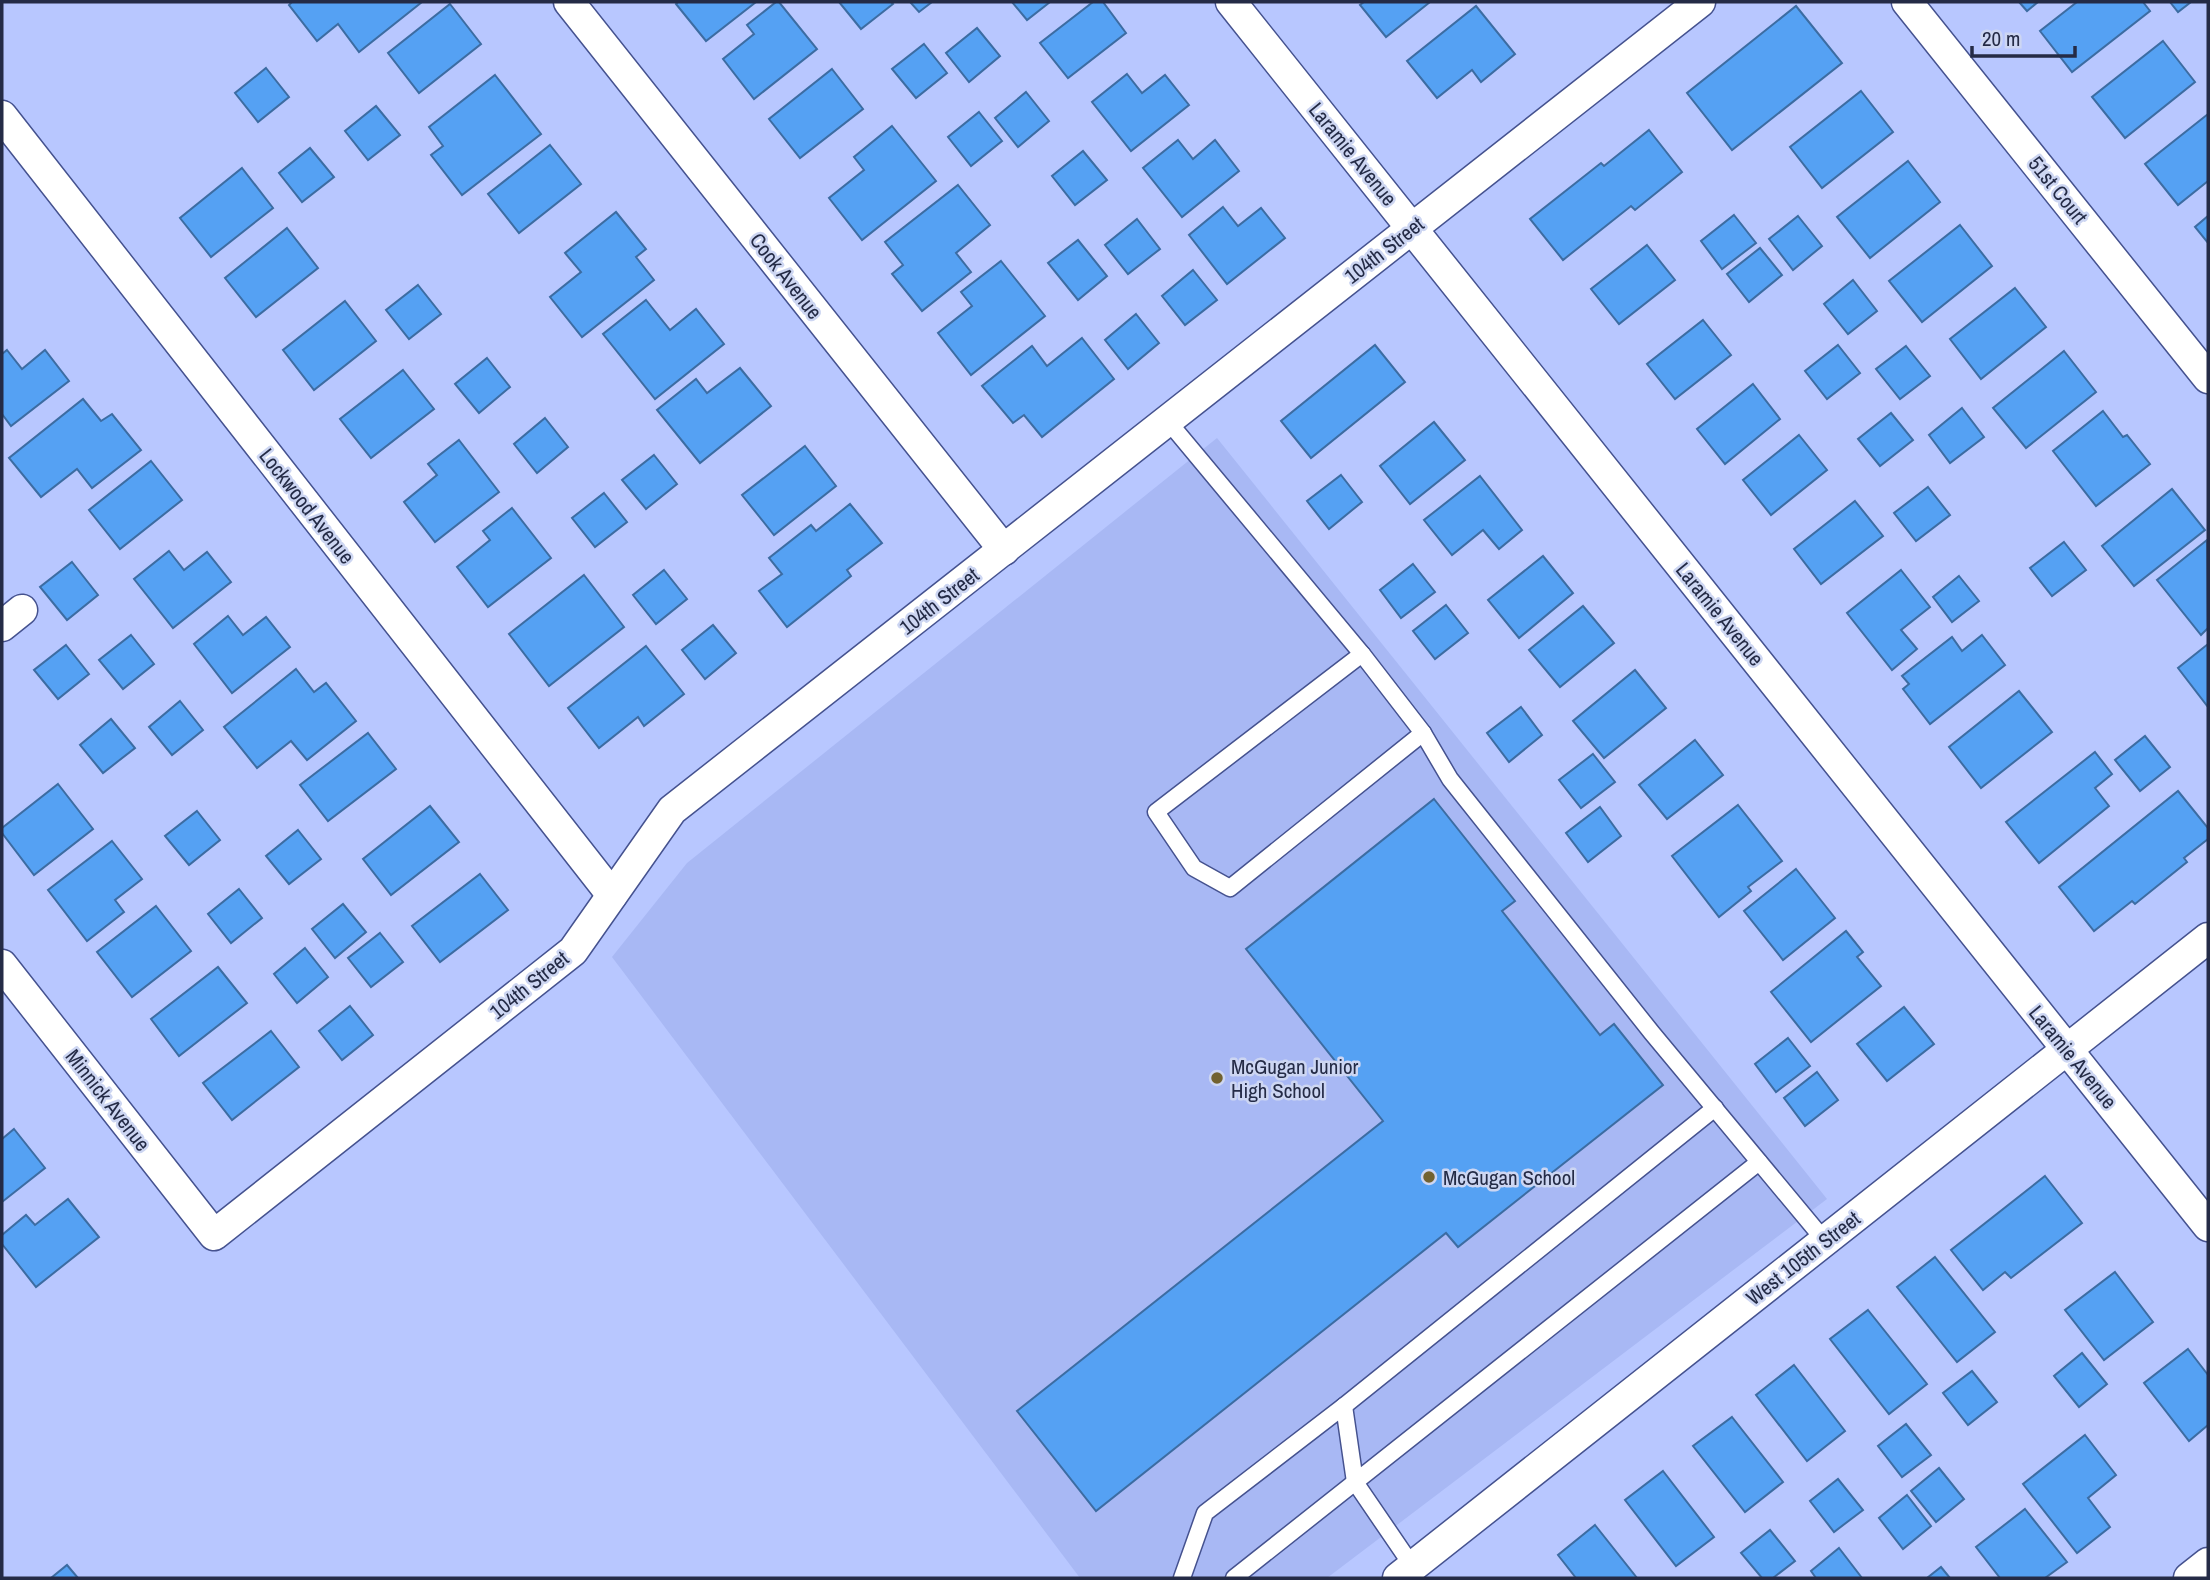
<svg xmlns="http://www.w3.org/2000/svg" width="2210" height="1580" viewBox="0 0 2210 1580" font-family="'Archivo Narrow',sans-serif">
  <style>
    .built { fill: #a8b8f4 }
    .building { fill: #55a1f3; stroke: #3c6ca2; stroke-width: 2 }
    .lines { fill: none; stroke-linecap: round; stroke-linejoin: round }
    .lane-casing { stroke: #45528f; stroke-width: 19 }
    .street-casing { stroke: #45528f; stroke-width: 33 }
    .lane { stroke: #fff; stroke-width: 16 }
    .street { stroke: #fff; stroke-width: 30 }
    .poi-dot { fill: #726230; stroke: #cdd6f2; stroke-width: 2.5 }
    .labels { text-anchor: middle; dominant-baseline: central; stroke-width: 5; stroke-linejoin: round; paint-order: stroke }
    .street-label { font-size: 21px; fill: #242b46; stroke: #cdd6f2 }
    .poi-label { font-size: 21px; fill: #242b46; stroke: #cdd6f2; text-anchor: start }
  </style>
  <rect width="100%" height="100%" fill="#b8c7ff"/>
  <polygon class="built" points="1217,438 1827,1199 1327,1578 1080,1578 612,957 687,863"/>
  <g class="building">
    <polygon points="292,2 422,2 359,52 338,24 317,41 289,5"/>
    <polygon points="678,2 756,2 706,41 676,4"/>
    <polygon points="776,2 779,2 817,49 754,99 723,59 754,34 747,25"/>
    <polygon points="839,2 891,2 893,4 861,29"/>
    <polygon points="910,2 932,2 919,12"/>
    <polygon points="1012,2 1050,2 1027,20"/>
    <polygon points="1093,2 1103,2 1126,33 1068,78 1040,43"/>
    <polygon points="1364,2 1430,2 1386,37 1360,5"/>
    <polygon points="2019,2 2038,2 2027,11"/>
    <polygon points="2077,2 2143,2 2150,11 2072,72 2040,31"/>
    <polygon points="2170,2 2191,2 2178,12"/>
    <polygon points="450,4 481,44 419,93 388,53"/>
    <polygon points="1476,6 1515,54 1481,82 1472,70 1437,98 1407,61"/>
    <polygon points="1796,6 1842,63 1732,150 1687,93"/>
    <polygon points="977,28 1000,56 969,82 946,53"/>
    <polygon points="2163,41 2195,82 2125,138 2092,97"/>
    <polygon points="924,44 947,73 916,98 892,69"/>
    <polygon points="266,68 289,97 258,122 235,93"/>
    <polygon points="832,69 863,109 800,158 769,119"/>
    <polygon points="1127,74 1142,93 1165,75 1189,105 1131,151 1092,102"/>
    <polygon points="495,75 541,134 462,195 431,155 443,146 429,127"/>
    <polygon points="1861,91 1893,132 1822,188 1790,147"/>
    <polygon points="1026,92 1049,121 1018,147 995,118"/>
    <polygon points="376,106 400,135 368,160 345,131"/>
    <polygon points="979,112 1002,141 971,166 948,137"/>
    <polygon points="2208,114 2208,181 2178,205 2145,164"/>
    <polygon points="892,126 936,181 862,240 829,198 864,170 854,157"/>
    <polygon points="1649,130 1682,172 1635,210 1631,206 1563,260 1530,219 1601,163 1604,166"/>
    <polygon points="1178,140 1193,159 1215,140 1239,171 1182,217 1143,168"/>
    <polygon points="550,145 581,184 519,233 488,194"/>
    <polygon points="310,148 334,177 302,202 279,173"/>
    <polygon points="1083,151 1107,180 1075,205 1052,176"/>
    <polygon points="1908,161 1940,202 1870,258 1837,217"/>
    <polygon points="242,168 273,208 211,257 180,218"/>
    <polygon points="958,185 990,225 956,253 971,272 922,311 892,274 903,265 885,242"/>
    <polygon points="1223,207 1238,226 1261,208 1285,238 1227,284 1189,235"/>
    <polygon points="616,212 646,249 636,257 654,280 582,337 550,297 581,272 565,253"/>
    <polygon points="1734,215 1756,243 1722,269 1701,241"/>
    <polygon points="1798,216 1822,246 1793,270 1769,239"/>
    <polygon points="2208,216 2208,243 2195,227"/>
    <polygon points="1137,219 1160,249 1128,274 1105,245"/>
    <polygon points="1960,225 1992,266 1922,322 1889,281"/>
    <polygon points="287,228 318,268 256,317 225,278"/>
    <polygon points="1078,240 1107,276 1078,300 1048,263"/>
    <polygon points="1647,245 1675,280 1619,324 1591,289"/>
    <polygon points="1760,248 1782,275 1749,302 1727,274"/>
    <polygon points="1001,261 1045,316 971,375 938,333 972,306 961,292"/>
    <polygon points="1193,270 1217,300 1185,325 1162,296"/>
    <polygon points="1853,280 1877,311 1848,334 1824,304"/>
    <polygon points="418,285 441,314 409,339 386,310"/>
    <polygon points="2015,288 2046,327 1981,379 1950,339"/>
    <polygon points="646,300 670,330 696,309 724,344 655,399 603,334"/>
    <polygon points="345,301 376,341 314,390 283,350"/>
    <polygon points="1136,314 1159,343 1128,369 1105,340"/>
    <polygon points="1703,320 1731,355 1675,399 1647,364"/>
    <polygon points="1082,338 1114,379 1042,437 1024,415 1013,423 982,386 1032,346 1047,366"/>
    <polygon points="1375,345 1405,382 1311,458 1281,421"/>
    <polygon points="1838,345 1860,373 1827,399 1805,371"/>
    <polygon points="1906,346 1930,376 1900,399 1876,369"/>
    <polygon points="7,350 22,369 45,350 69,381 11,426 2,414 2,354"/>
    <polygon points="2064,351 2096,392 2026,448 1993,408"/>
    <polygon points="487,358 510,387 479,413 455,384"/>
    <polygon points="740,368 771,406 700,463 657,410 696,379 707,393"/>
    <polygon points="403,370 434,409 371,458 340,419"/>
    <polygon points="1753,384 1780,419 1725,464 1697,429"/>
    <polygon points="83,399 101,421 112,414 141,450 92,488 77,469 41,497 9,458"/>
    <polygon points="1962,408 1984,437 1950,463 1929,435"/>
    <polygon points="2103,411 2123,437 2127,435 2150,464 2096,506 2053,451"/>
    <polygon points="1891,413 1913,440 1880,466 1858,439"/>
    <polygon points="545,418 568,447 537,473 514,444"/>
    <polygon points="1434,422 1465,460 1410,504 1380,466"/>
    <polygon points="1799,435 1827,470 1771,515 1743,480"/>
    <polygon points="459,440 499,492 435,542 404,502 437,475 428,464"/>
    <polygon points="805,446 836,486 774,535 742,495"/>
    <polygon points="654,455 677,484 646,509 622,480"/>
    <polygon points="151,461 182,500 120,549 89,510"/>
    <polygon points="1341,475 1362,502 1329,529 1307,501"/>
    <polygon points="1480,476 1522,530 1499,549 1483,530 1452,555 1424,520"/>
    <polygon points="1928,487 1950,515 1916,541 1894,513"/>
    <polygon points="2172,489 2205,530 2134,586 2102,546"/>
    <polygon points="604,493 627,522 595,547 572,518"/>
    <polygon points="1855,501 1883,536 1821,584 1794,549"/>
    <polygon points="850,504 882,543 847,570 851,576 787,627 759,591 782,574 769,558 811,525 816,531"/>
    <polygon points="512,508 551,558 488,607 457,567 490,540 483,531"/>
    <polygon points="2207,540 2208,628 2201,635 2157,580"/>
    <polygon points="2064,542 2086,570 2052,596 2030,568"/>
    <polygon points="169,551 184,570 207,552 231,582 173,628 134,579"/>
    <polygon points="1543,556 1573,593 1519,638 1488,600"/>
    <polygon points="72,562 98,595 67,620 40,587"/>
    <polygon points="1413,564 1435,592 1401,618 1380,590"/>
    <polygon points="664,570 687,599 656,624 633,595"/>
    <polygon points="1901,570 1930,607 1901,630 1917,649 1892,670 1847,613"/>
    <polygon points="584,575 624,627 549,686 509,634"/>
    <polygon points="1959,576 1979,601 1952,622 1933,597"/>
    <polygon points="1446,605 1468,633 1435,659 1413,631"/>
    <polygon points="1583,606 1614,643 1560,687 1529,650"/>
    <polygon points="228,616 243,635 266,617 290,647 232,693 194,644"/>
    <polygon points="713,625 736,653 705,679 682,650"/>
    <polygon points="131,635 154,664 123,689 99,660"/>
    <polygon points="1982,635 2005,665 1930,724 1903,689 1909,684 1902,676 1952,637 1962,651"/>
    <polygon points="2208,644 2208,707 2178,668"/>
    <polygon points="66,645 89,674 58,699 34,670"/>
    <polygon points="646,646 684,694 644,726 638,717 599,748 568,708"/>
    <polygon points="296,669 314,692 326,683 356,721 307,760 291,741 257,768 224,727"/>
    <polygon points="1635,670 1666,708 1604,758 1573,721"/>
    <polygon points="2019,691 2052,732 1981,788 1949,747"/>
    <polygon points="180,701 203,730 172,755 149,727"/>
    <polygon points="1521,707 1542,735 1509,762 1487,733"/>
    <polygon points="111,719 135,748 103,773 80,745"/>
    <polygon points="368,733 396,769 328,821 300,785"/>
    <polygon points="2145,736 2170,767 2140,791 2115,760"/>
    <polygon points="1695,740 1723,775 1667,819 1639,785"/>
    <polygon points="2095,752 2112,774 2095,788 2109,806 2039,863 2006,822"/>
    <polygon points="1593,754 1615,782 1581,808 1559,780"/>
    <polygon points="58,784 93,829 34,875 2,833 2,828"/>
    <polygon points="2178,791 2208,828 2208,839 2184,858 2187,862 2135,904 2132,901 2094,931 2059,887"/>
    <polygon points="1434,799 1515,901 1502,911 1600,1035 1614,1024 1663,1085 1458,1247 1446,1233 1096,1511 1017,1411 1383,1121 1246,949"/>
    <polygon points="1738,805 1782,861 1748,887 1751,891 1719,917 1672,856"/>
    <polygon points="430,806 459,842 391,895 363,859"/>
    <polygon points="1600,807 1621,836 1588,862 1566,833"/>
    <polygon points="197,811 220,840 189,865 165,836"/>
    <polygon points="298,830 321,859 289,884 266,856"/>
    <polygon points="112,841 142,879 115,900 124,912 87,941 48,890"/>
    <polygon points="1796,869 1835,918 1783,960 1744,911"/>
    <polygon points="480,874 508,910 440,962 412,926"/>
    <polygon points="239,889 262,918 231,943 208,914"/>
    <polygon points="343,904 366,932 335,958 312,929"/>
    <polygon points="156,906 191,951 132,997 97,952"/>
    <polygon points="1846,931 1863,952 1857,957 1881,986 1811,1042 1771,992"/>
    <polygon points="380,933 403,962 371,987 348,958"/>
    <polygon points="305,948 328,977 297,1003 274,974"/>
    <polygon points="218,967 247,1003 179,1056 151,1019"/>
    <polygon points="350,1006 373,1035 342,1060 319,1031"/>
    <polygon points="1904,1007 1934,1044 1887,1081 1857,1044"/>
    <polygon points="271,1031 299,1067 232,1120 203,1083"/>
    <polygon points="1788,1038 1810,1066 1776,1092 1755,1064"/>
    <polygon points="1817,1072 1838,1100 1805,1126 1784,1098"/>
    <polygon points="14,1129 45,1168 2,1202 2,1139"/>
    <polygon points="2045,1176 2082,1223 2011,1278 2005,1272 1983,1290 1951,1250"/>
    <polygon points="68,1199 99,1237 36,1287 2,1244 2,1235 26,1215 35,1225"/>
    <polygon points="1935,1257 1995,1332 1957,1362 1897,1287"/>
    <polygon points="2115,1272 2153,1322 2104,1360 2065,1310"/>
    <polygon points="1868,1310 1927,1384 1889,1414 1830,1339"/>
    <polygon points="2188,1349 2208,1375 2208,1425 2189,1441 2144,1383"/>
    <polygon points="2082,1353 2107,1384 2079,1407 2054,1376"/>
    <polygon points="1794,1365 1845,1431 1807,1461 1756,1395"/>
    <polygon points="1972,1371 1997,1402 1968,1425 1943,1393"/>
    <polygon points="1732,1417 1783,1482 1745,1512 1693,1446"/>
    <polygon points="1906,1424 1931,1455 1902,1477 1878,1446"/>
    <polygon points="2085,1435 2116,1475 2088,1498 2110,1527 2077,1553 2023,1484"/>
    <polygon points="1939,1468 1964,1499 1936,1522 1911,1491"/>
    <polygon points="1663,1471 1714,1537 1676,1566 1625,1500"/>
    <polygon points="1838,1479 1863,1510 1834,1532 1810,1501"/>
    <polygon points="1907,1495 1931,1526 1903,1549 1879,1518"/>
    <polygon points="2025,1509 2067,1562 2045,1578 2000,1578 1976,1547"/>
    <polygon points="1595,1525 1637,1578 1576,1578 1558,1555"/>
    <polygon points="1770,1530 1795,1561 1773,1578 1762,1578 1741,1553"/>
    <polygon points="1839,1548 1862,1578 1816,1578 1811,1571"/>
    <polygon points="67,1565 78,1578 51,1578"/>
    <polygon points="1941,1567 1950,1578 1927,1578"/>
  </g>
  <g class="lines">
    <defs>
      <g id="lane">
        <polyline points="1167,420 1362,654 1423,733 1450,779 1652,1033 1825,1241"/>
        <polyline points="1362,654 1156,812 1194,868 1230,888 1423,733"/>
        <polyline points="1344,1406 1355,1482 1413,1567"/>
        <polyline points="1182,1578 1205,1513 1344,1406 1715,1108"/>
        <polyline points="1234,1578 1759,1162"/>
      </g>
      <g id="street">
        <polyline points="569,2 1004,550"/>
        <polyline points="1231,2 2208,1226"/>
        <polyline points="1907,2 2208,378"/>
        <polyline points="2,116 612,895"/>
        <polyline points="2,626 22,610"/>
        <polyline points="2,965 214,1235 573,951 672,810 1700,2"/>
        <polyline points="1398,1578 2208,938"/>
        <polyline points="2189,1578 2208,1563"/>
      </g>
    </defs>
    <use href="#lane" class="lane-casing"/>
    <use href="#street" class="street-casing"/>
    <use href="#lane" class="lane"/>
    <use href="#street" class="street"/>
  </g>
  <g class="poi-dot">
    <circle cx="1217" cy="1078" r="7"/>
    <circle cx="1429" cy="1177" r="7"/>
  </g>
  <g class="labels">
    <g class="street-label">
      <text transform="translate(1353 154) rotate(51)">Laramie Avenue</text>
      <text transform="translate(2058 190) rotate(51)">51st Court</text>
      <text transform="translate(1384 250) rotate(-38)">104th Street</text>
      <text transform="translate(786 276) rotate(52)">Cook Avenue</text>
      <text transform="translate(307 506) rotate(52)">Lockwood Avenue</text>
      <text transform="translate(939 601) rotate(-38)">104th Street</text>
      <text transform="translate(1720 614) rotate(51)">Laramie Avenue</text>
      <text transform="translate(529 985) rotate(-39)">104th Street</text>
      <text transform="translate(2073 1057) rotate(51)">Laramie Avenue</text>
      <text transform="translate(108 1100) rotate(52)">Minnick Avenue</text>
      <text transform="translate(1803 1258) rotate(-38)">West 105th Street</text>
    </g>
    <g class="poi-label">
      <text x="1231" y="1066">McGugan Junior<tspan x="1231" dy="24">High School</tspan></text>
      <text x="1443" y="1177">McGugan School</text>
    </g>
  </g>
  <rect width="2210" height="1580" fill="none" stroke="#242b46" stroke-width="7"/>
  <path d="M1972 46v10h103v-10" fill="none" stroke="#242b46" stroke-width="3.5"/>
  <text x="1982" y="46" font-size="21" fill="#242b46" stroke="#cdd6f2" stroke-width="5" paint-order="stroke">20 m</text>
</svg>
